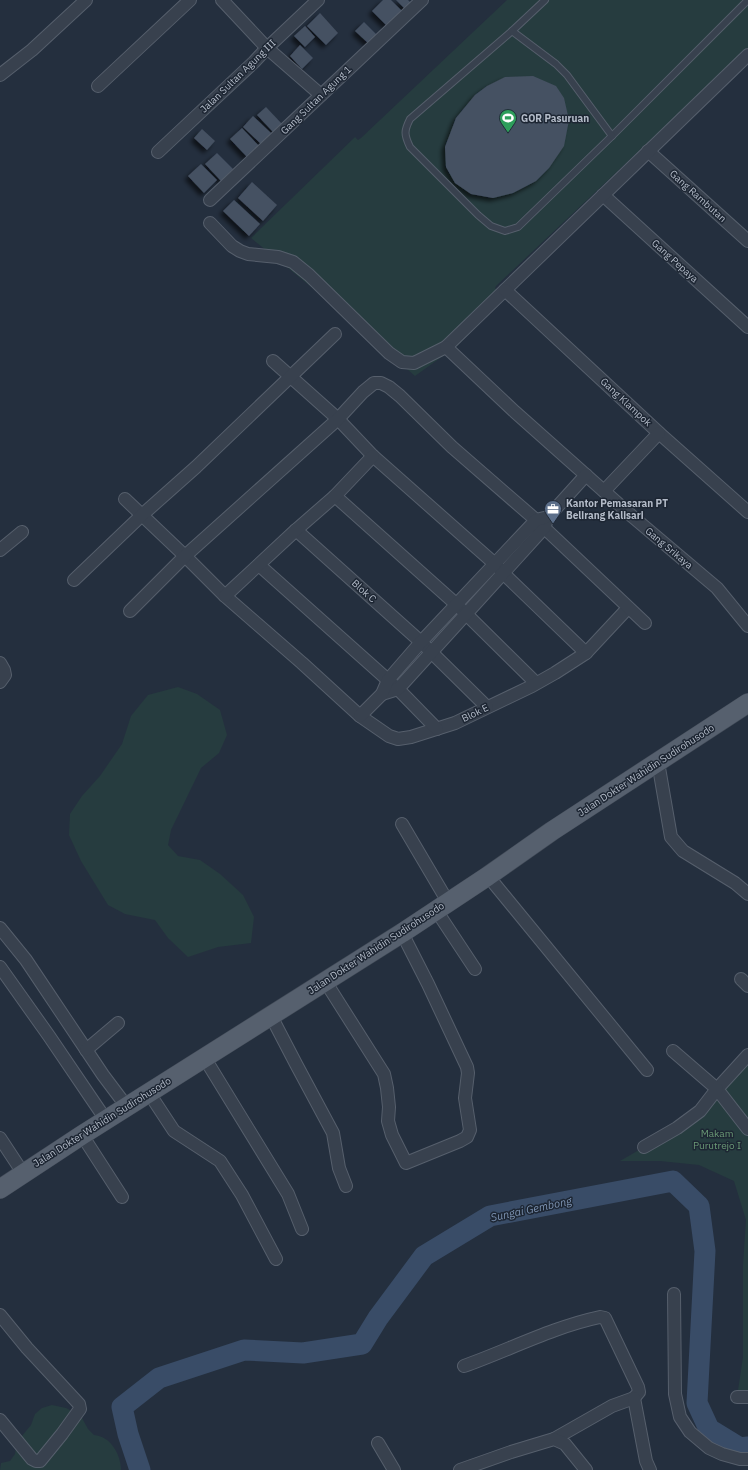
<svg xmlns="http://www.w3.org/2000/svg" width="748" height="1470" viewBox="0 0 748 1470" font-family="'IBM Plex Sans',sans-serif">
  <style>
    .green { fill: #263c3f }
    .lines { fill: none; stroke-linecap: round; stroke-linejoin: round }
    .river { stroke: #394c67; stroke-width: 21 }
    .building { fill: #455162; filter: url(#shadow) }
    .lane-casing { stroke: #565f6c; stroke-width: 8 }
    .street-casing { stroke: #565f6c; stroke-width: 14 }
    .primary-casing { stroke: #414a57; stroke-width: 20 }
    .lane { stroke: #38414e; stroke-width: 6 }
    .street { stroke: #38414e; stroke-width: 12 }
    .primary { stroke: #56606e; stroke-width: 19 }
    .labels { text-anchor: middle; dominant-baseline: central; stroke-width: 3; stroke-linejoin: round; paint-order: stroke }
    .street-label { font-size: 10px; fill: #b4bcc9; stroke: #1d2633 }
    .poi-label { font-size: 10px; font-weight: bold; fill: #b4bcc9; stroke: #1d2633; text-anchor: start }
    .park-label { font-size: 10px; fill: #6b9a76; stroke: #1d2633 }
    .water-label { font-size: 11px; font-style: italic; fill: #7c92b1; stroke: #1d2633 }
  </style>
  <defs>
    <filter id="shadow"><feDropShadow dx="-3.5" dy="3.5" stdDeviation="2" flood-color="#0009"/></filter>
  </defs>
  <rect width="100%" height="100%" fill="#242f3e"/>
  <g class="green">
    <polygon points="507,0 748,0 748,48 496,286 495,288 504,299 457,346 415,376 325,298 251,238 355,137 358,140 361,138"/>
    <polygon points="178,687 197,694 220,710 227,735 219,753 201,768 171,830 168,845 178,856 200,860 220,874 243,895 254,917 251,943 218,947 188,957 168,938 155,920 125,914 108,905 81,861 69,835 70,814 82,796 100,776 122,744 131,716 148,695"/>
    <polygon points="748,1055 748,1397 737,1397 743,1357 743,1265 746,1220 734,1181 699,1165 660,1161 620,1161 677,1128"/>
    <path d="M 52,1405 L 66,1408 L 77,1414 L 82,1418 L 88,1429 L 94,1435 C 110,1436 121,1454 121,1470 L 0,1470 L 1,1463 L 10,1461 L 15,1454 L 17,1442 L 31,1425 L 35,1414 L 42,1408 Z"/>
  </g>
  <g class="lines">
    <polyline class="river" points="140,1470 128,1434 122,1407 159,1378 244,1350 303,1353 362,1344 378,1318 424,1256 490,1216 673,1181 699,1206 705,1251 697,1403 709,1429 740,1448 748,1447"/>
  </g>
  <g class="building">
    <polygon points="383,0 391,0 402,11 387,26 372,11"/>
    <polygon points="396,0 408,0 412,4 406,10"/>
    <polygon points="320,13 338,33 326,45 307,26"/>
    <polygon points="364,22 378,36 369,44 355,31"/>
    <polygon points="305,26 315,37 305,47 294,36"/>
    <polygon points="300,45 313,58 302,69 290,56"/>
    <polygon points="533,76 556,86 564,98 569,120 564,146 549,168 536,181 513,193 493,198 471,194 455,183 446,167 445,147 456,118 475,95 487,86 505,77"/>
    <polygon points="266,107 282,124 273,132 257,115"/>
    <polygon points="253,116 271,133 261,144 243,127"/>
    <polygon points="242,128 259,146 247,157 230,139"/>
    <polygon points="202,129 215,141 207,150 194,138"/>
    <polygon points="217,153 233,169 221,181 205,164"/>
    <polygon points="201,164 217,180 204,193 188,176"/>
    <polygon points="252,182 277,205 263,221 238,198"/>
    <polygon points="234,200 260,224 249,236 223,211"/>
  </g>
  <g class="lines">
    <defs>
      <g id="lane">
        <path d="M 545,0 L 512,31 L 410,119 C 404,131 404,134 410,147 L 478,215 L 491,226 L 505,231 L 518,227 L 612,136 L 748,0"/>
        <polyline points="512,31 556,64 567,75 612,136"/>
      </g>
      <g id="street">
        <polyline points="222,0 267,48 321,95"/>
        <polyline points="0,75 32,50 86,0"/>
        <polyline points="98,86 190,0"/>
        <polyline points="648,151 748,241"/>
        <polyline points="158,152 254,62 267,48 318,0"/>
        <polyline points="603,195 748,327"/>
        <polyline points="210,200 422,0"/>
        <polyline points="210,223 232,246 240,251 248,254 278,257 293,262 309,275 389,353 402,362 414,363 446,347 748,55"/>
        <polyline points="505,290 659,433 748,512"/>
        <polyline points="446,347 515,412 633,517 717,588 748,626"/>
        <polyline points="273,361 338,419 373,456 495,564 504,574 586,653"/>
        <polyline points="604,491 659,433"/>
        <polyline points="335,496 457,605 536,683"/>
        <polyline points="125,499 185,556 225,596 302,663 360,716 389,736 398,739 411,737 455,723 532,686 555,673 586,653 628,608"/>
        <polyline points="296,530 421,642 487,707"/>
        <polyline points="0,550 22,532"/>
        <polyline points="259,565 398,689 437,729"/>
        <polyline points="74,580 142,515 196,467 335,334"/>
        <polyline points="225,596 296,530 335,496 373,456"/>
        <polyline points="130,611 185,556 338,419 363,392 374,383 381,383 389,387 400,396 452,447 536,520 645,623"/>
        <polyline points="0,663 4,670 5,675 0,682"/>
        <polyline points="382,694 398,689 544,528 548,517 586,475"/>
        <polyline points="360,716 382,694 388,680 421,642 536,520 544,518"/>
        <polyline points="658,762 671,837 683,851 735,883 748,894"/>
        <polyline points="402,824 448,902"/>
        <polyline points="488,876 647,1070"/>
        <polyline points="436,910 475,969"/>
        <polyline points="0,928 26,960 103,1075 127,1107"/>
        <polyline points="0,967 49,1036 106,1120"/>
        <polyline points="741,979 748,986"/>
        <polyline points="325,981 384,1074 387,1088 389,1107 388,1121 392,1135 406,1163 460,1141 467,1137 470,1130 465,1098 468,1073 467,1067 428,984 402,933"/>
        <polyline points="271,1016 296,1064 333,1133 339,1168 346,1186"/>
        <polyline points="86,1050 118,1023"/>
        <polyline points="748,1055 717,1089 748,1129"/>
        <polyline points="204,1057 288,1194 302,1229"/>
        <polyline points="149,1093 174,1131 220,1161 242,1195 276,1259"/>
        <polyline points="82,1135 122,1197"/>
        <polyline points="0,1138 23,1173"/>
        <polyline points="644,1147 677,1128 700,1111 717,1089 673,1051"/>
        <polyline points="674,1294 675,1394 680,1417 690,1432 709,1448 722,1454 740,1459 748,1459"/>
        <polyline points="0,1315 27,1348 79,1404 80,1409 62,1434 40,1461 36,1461 32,1459 0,1420"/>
        <path d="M 464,1366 C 509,1350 553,1327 600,1317 L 605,1318 L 638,1387 L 639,1392 L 634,1398 L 612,1406 L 554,1439"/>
        <polyline points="737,1397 748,1397"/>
        <polyline points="634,1398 646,1461 650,1470"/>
        <polyline points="378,1443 394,1470"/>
        <polyline points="460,1470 511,1452 554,1439 565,1444 586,1470"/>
      </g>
      <polyline id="primary" points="0,1189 82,1135 402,933 488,876 552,831 748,703"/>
    </defs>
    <use href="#lane" class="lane-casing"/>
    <use href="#street" class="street-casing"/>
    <use href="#primary" class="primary-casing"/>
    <use href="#lane" class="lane"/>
    <use href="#street" class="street"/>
    <use href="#primary" class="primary"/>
  </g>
  <defs>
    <symbol id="stadium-pin" viewBox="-11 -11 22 30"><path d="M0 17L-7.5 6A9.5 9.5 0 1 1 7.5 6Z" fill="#2e9e5b" stroke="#1d2633"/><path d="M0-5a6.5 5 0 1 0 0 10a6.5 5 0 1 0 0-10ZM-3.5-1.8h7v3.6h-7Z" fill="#fff"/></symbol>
    <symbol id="office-pin" viewBox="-11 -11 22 30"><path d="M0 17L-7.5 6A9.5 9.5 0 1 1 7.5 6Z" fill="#5c6f8a" stroke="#1d2633"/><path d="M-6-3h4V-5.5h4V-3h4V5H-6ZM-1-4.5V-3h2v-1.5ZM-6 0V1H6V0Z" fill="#fff"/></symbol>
  </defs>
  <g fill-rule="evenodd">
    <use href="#stadium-pin" x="498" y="108" width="20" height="27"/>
    <use href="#office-pin" x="543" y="499" width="20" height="27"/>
  </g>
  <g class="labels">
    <g class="street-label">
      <text transform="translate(238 76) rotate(-44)">Jalan Sultan Agung III</text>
      <text transform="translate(316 100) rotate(-44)">Gang Sultan Agung 1</text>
      <text transform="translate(698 196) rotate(42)">Gang Rambutan</text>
      <text transform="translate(675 261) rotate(42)">Gang Pepaya</text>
      <text transform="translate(626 402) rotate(43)">Gang Klampok</text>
      <text transform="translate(669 548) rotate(40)">Gang Srikaya</text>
      <text transform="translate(364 591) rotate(42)">Blok C</text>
      <text transform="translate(475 713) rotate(-26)">Blok E</text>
      <text transform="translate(646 770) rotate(-33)">Jalan Dokter Wahidin Sudirohusodo</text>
      <text transform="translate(376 948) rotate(-33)">Jalan Dokter Wahidin Sudirohusodo</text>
      <text transform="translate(102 1122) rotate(-32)">Jalan Dokter Wahidin Sudirohusodo</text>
    </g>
    <g class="poi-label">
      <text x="521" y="118">GOR Pasuruan</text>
      <text x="566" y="503">Kantor Pemasaran PT<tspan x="566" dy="12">Belirang Kalisari</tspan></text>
    </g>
    <g class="park-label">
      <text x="717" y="1133">Makam<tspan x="717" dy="12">Purutrejo I</tspan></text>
    </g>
    <g class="water-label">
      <text transform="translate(531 1209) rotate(-12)">Sungai Gembong</text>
    </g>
  </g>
</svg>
